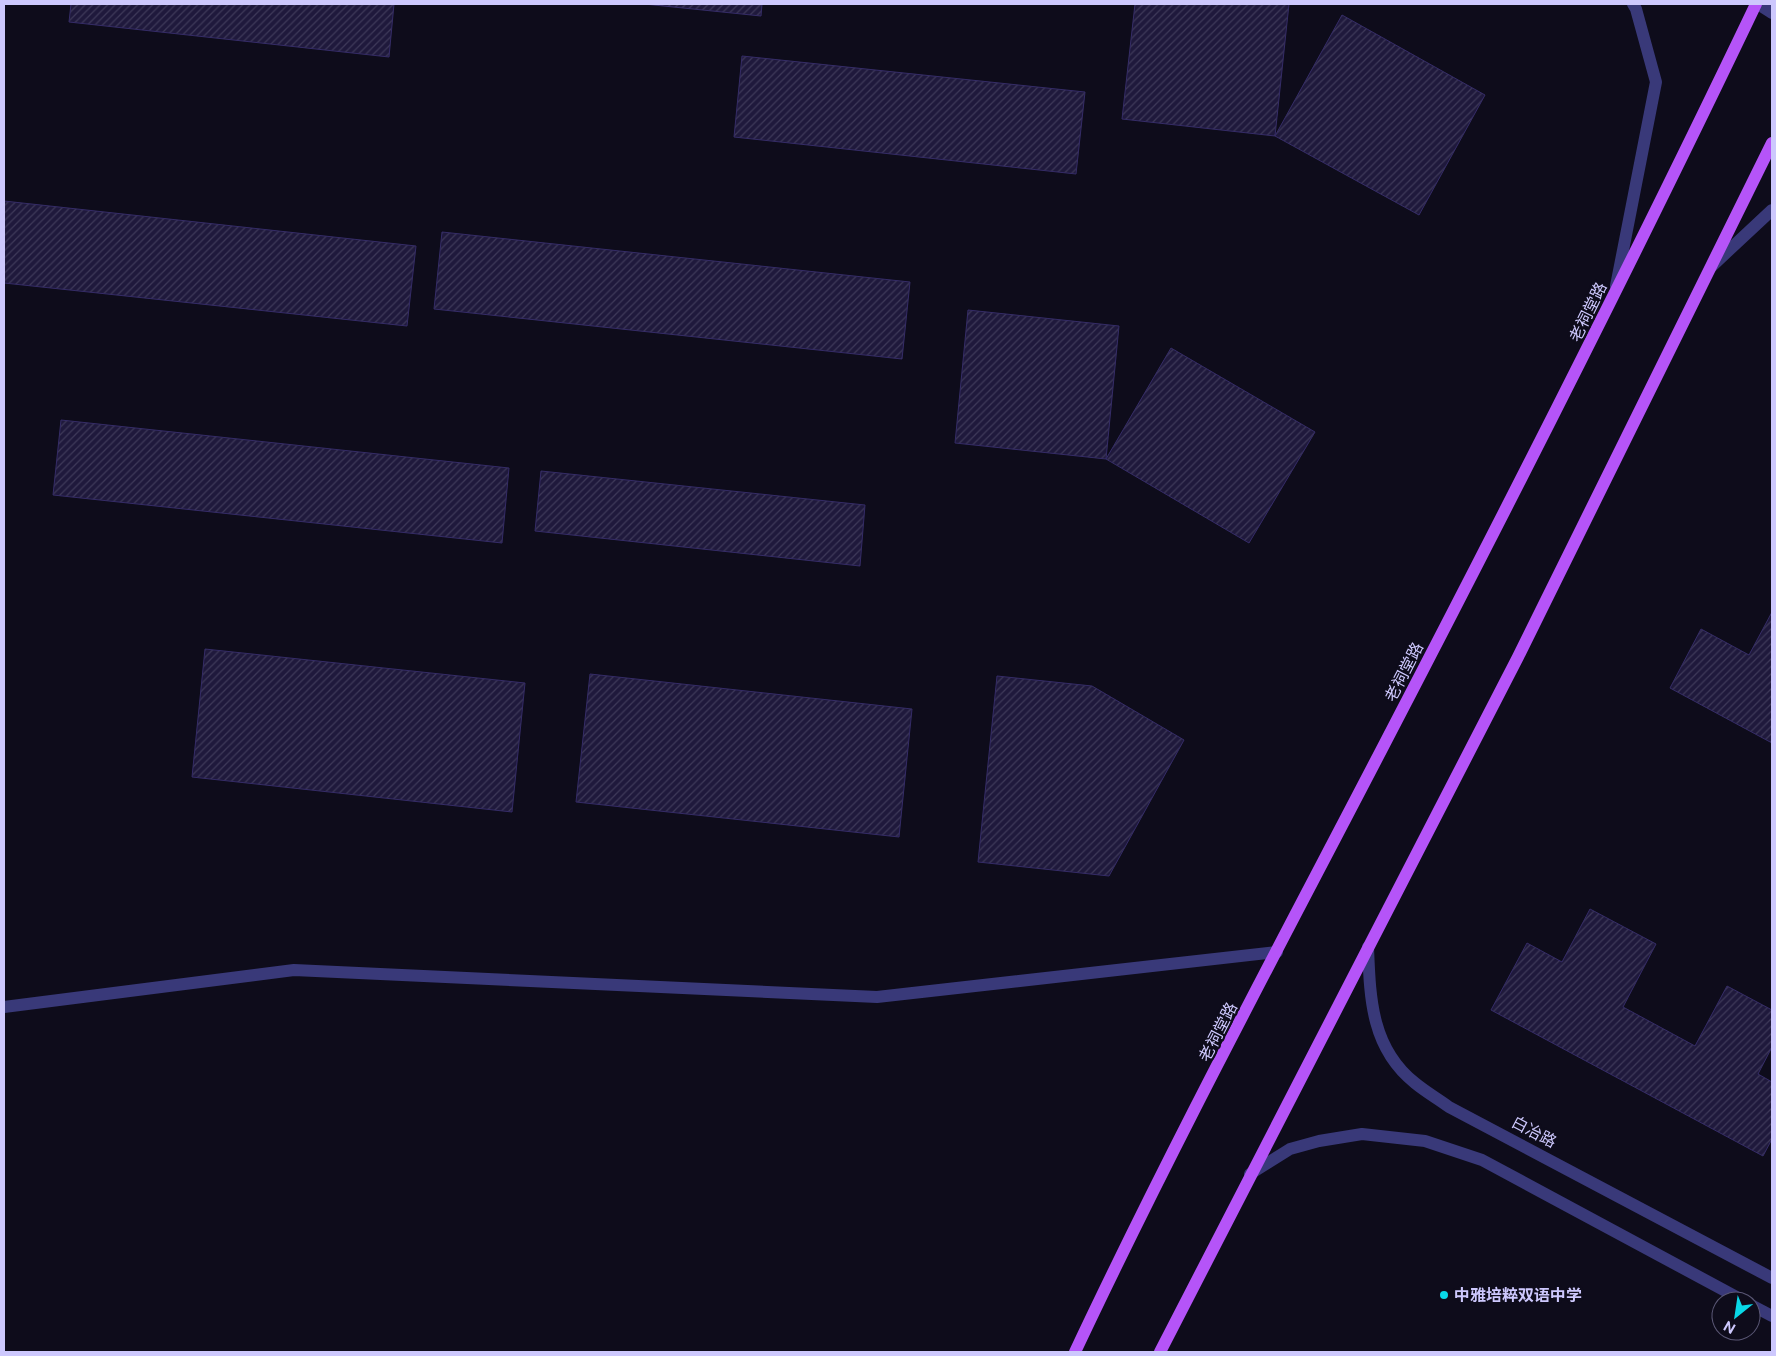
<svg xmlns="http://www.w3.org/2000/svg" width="1776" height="1356" viewBox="0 0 1776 1356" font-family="'Public Sans','Noto Sans SC',sans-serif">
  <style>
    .building { fill: url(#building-hatch); stroke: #352c67 }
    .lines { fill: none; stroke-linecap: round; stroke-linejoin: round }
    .minor { stroke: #393979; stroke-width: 12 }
    .major { stroke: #b554f8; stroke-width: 12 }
    .poi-dot { fill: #09d9e8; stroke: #0e0c1b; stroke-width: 2 }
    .labels { text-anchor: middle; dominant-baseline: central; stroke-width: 4.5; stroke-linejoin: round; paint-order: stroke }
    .street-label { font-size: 16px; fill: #cdc8fd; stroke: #0e0c1b }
    .poi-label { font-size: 16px; font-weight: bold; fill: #cdc8fd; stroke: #0e0c1b; text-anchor: start }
  </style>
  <defs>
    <pattern id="building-hatch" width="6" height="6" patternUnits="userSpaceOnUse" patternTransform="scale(1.25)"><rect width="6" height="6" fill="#1f193c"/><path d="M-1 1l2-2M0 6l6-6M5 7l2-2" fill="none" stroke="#3e3959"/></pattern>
  </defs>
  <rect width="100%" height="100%" fill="#0e0c1b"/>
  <g class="building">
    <polygon points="71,4 394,4 389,57 69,22"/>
    <polygon points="644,4 762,4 761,16"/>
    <polygon points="1135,4 1289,4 1275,136 1122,119"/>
    <polygon points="1342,15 1485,95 1419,215 1275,136"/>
    <polygon points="742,56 1085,92 1076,174 734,137"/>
    <polygon points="4,201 416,246 407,326 4,283"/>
    <polygon points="442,232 910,282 902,359 434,309"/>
    <polygon points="968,310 1119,326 1106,459 955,443"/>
    <polygon points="1171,348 1315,432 1249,543 1106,459"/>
    <polygon points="61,420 509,468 502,543 53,495"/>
    <polygon points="541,471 865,505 860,566 535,531"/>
    <polygon points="1772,612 1772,743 1670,688 1701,629 1749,655"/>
    <polygon points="205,649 525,683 512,812 192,777"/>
    <polygon points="590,674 912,709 899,837 576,802"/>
    <polygon points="997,676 1092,686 1184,740 1109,876 978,862"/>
    <polygon points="1590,909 1656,944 1623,1007 1695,1046 1727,986 1772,1010 1772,1047 1758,1074 1772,1082 1772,1139 1763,1156 1491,1010 1527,943 1562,962"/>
  </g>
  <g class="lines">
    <g class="minor">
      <polyline points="1758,4 1772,13"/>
      <polyline points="1712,266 1772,210"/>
      <polyline points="1616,286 1656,82 1636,9 1633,4"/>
      <path d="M 1368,947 C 1370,998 1371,1048 1415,1083 C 1426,1092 1438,1099 1449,1107 L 1772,1278"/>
      <polyline points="4,1007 294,970 877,997 1277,952"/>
      <polyline points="1250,1174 1290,1149 1319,1141 1362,1134 1425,1141 1482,1160 1744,1301"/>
      <polyline points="1751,1305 1772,1316"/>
    </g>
    <g class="major">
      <path d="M 1075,1352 C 1172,1146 1280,945 1385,743 C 1512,499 1637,253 1756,4"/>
      <polyline points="1160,1352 1518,657 1772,143"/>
    </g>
  </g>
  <circle class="poi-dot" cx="1444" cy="1295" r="5"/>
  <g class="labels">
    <g class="street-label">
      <text transform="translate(1588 312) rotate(-64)">老祠堂路</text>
      <text transform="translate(1404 672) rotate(-63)">老祠堂路</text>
      <text transform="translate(1218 1032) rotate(-63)">老祠堂路</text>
      <text transform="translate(1534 1132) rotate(28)">白冶路</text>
    </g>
    <g class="poi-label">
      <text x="1454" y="1295">中雅培粹双语中学</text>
    </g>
  </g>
  <rect width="1776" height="1356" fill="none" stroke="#cdc8fd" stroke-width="10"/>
  <g transform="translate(1736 1316) rotate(210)"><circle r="24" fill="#0e0c1b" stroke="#5a5775"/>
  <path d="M0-4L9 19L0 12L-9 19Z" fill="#09d9e8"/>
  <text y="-8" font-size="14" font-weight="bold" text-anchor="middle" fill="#cdc8fd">N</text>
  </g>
</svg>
